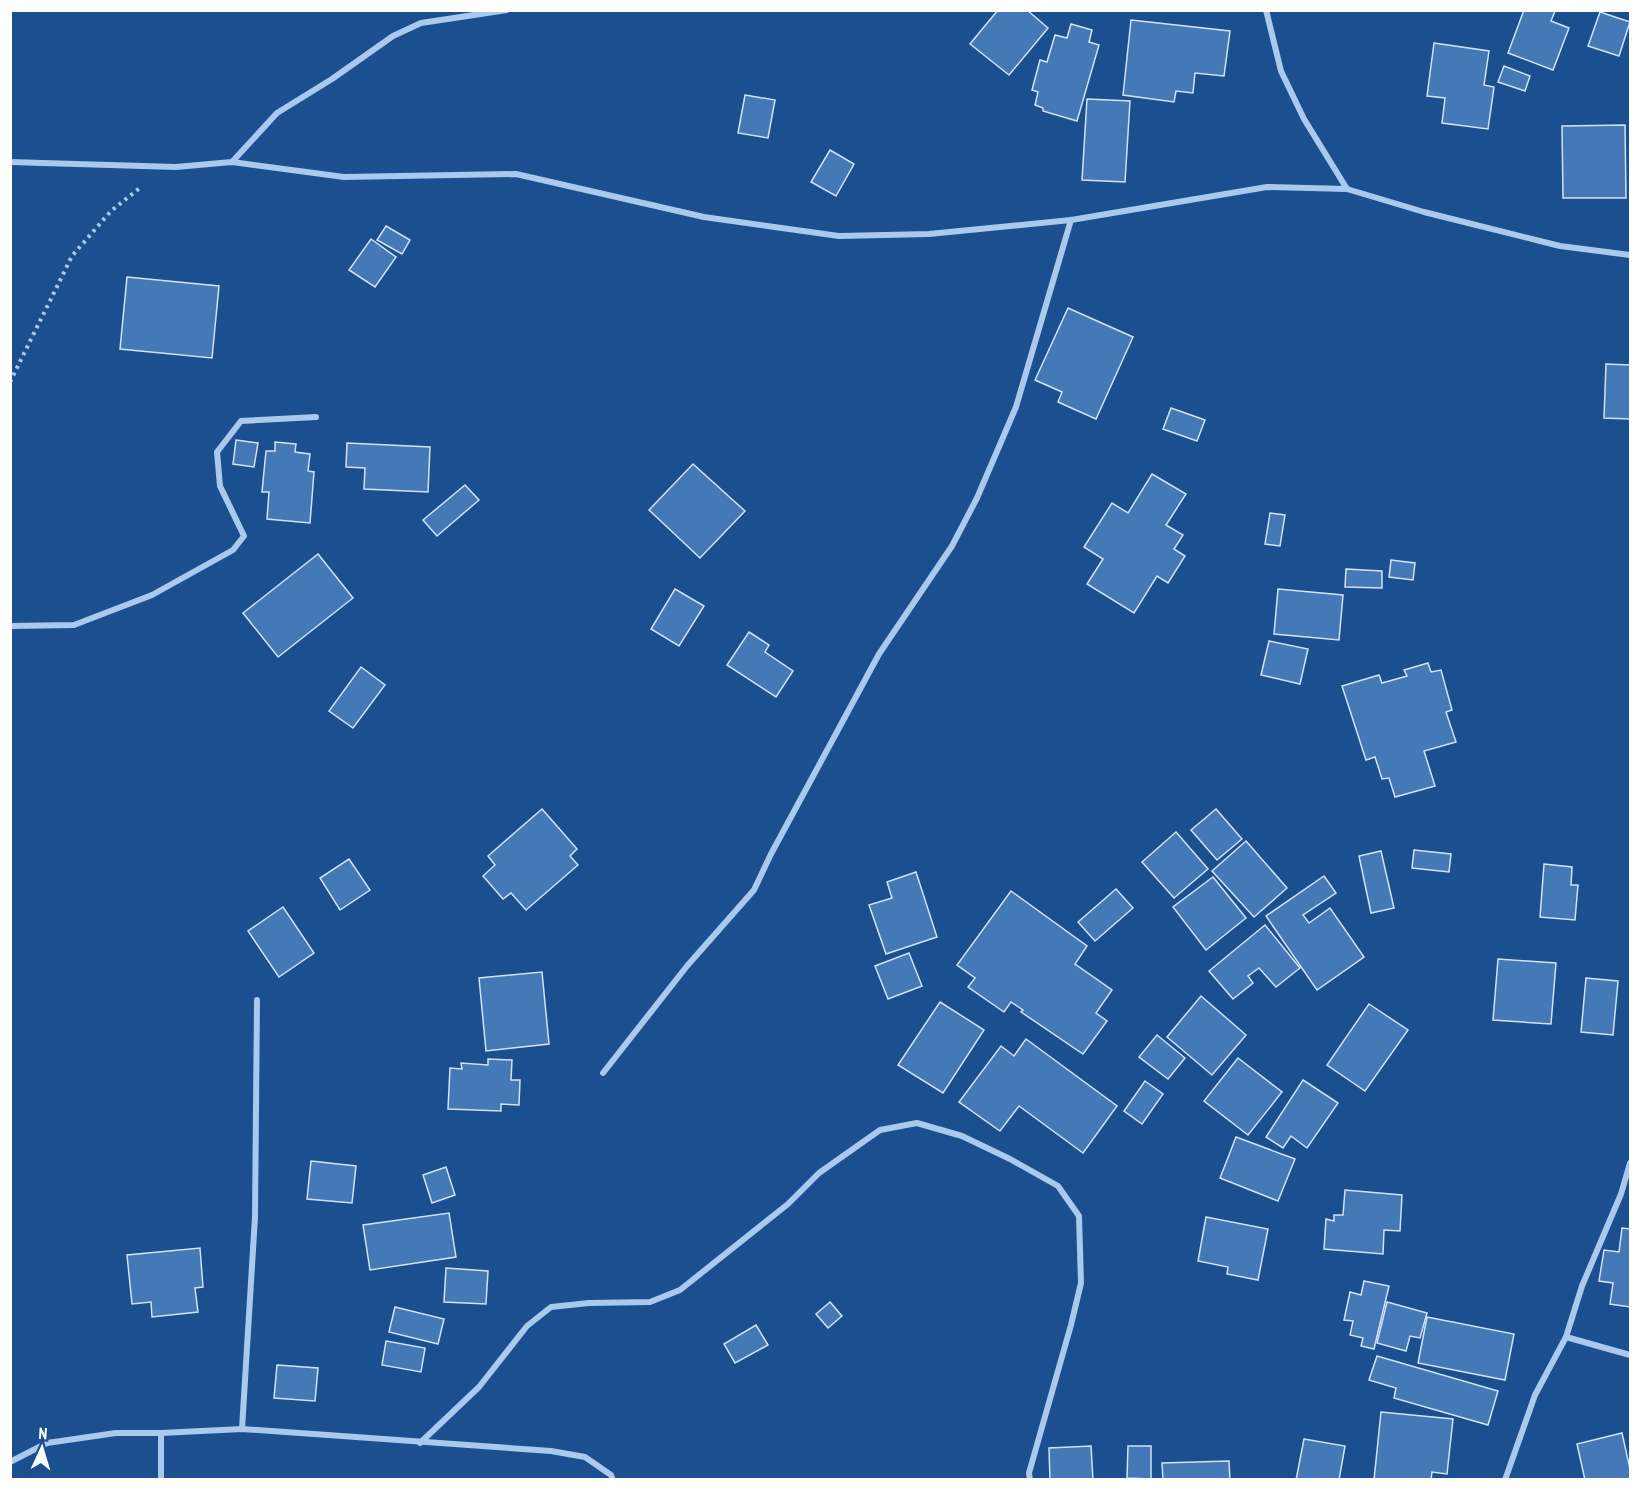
<svg xmlns="http://www.w3.org/2000/svg" width="1641" height="1490" viewBox="0 0 1641 1490" font-family="'PT Sans Narrow',sans-serif">
  <style>
    .building { fill: #4478b7; stroke: #cfe3fa; stroke-width: 1.5 }
    .lines { fill: none; stroke-linecap: round; stroke-linejoin: round }
    .path { stroke: #a9c9ee; stroke-width: 4; stroke-dasharray: 3 4.5; stroke-linecap: butt }
    .street { stroke: #a9c9ee; stroke-width: 6 }
  </style>
  <rect width="100%" height="100%" fill="#1b4f8f"/>
  <g class="building">
    <polygon points="998,10 1027,10 1048,28 1009,75 970,44"/>
    <polygon points="1524,10 1555,11 1551,21 1569,28 1553,70 1508,53"/>
    <polygon points="1600,12 1630,22 1619,56 1588,46"/>
    <polygon points="1131,20 1230,31 1224,76 1195,73 1193,93 1176,91 1174,102 1123,95"/>
    <polygon points="1071,24 1092,30 1089,42 1099,45 1077,121 1043,111 1043,108 1035,105 1038,92 1032,90 1040,60 1047,62 1055,35 1067,38"/>
    <polygon points="1434,43 1489,51 1484,85 1494,87 1488,129 1442,123 1445,98 1427,96"/>
    <polygon points="1504,66 1530,76 1525,91 1498,82"/>
    <polygon points="745,95 775,100 768,138 738,133"/>
    <polygon points="1087,99 1130,101 1125,182 1082,180"/>
    <polygon points="1625,125 1626,198 1563,198 1562,126"/>
    <polygon points="830,150 854,164 836,196 811,182"/>
    <polygon points="386,226 410,240 402,254 377,240"/>
    <polygon points="371,239 396,257 375,287 349,270"/>
    <polygon points="127,277 219,286 212,358 120,349"/>
    <polygon points="1068,308 1133,337 1096,419 1058,402 1062,392 1035,380"/>
    <polygon points="1606,364 1630,365 1630,419 1604,418"/>
    <polygon points="1171,408 1205,420 1197,441 1163,429"/>
    <polygon points="236,440 258,443 254,467 233,464"/>
    <polygon points="275,442 296,444 295,452 310,454 308,471 314,472 310,523 267,519 269,492 262,492 266,451 275,451"/>
    <polygon points="347,443 430,447 428,492 364,489 365,468 346,467"/>
    <polygon points="693,464 745,511 700,558 649,510"/>
    <polygon points="1152,474 1186,494 1166,525 1183,535 1174,549 1185,556 1168,583 1157,576 1134,613 1087,584 1103,559 1084,547 1112,503 1128,513"/>
    <polygon points="465,485 479,500 437,536 423,520"/>
    <polygon points="1270,513 1285,515 1280,546 1265,544"/>
    <polygon points="318,554 353,598 278,657 243,613"/>
    <polygon points="1391,560 1415,563 1413,580 1389,577"/>
    <polygon points="1346,569 1382,571 1382,588 1345,587"/>
    <polygon points="675,589 704,606 679,646 651,629"/>
    <polygon points="1278,589 1343,595 1339,640 1274,634"/>
    <polygon points="749,632 769,645 765,652 793,671 776,697 727,665"/>
    <polygon points="1269,641 1308,649 1300,684 1261,675"/>
    <polygon points="1428,663 1431,672 1441,670 1452,710 1446,712 1456,742 1424,751 1435,786 1395,797 1389,778 1382,779 1375,757 1366,760 1342,686 1379,675 1382,683 1407,676 1404,670"/>
    <polygon points="361,667 385,685 353,728 329,711"/>
    <polygon points="542,809 577,849 570,856 578,865 526,910 511,893 503,899 483,876 495,865 488,856"/>
    <polygon points="1216,809 1242,839 1217,860 1191,830"/>
    <polygon points="1176,832 1208,869 1174,898 1142,862"/>
    <polygon points="1246,841 1287,888 1254,917 1212,871"/>
    <polygon points="1414,850 1451,854 1449,872 1412,868"/>
    <polygon points="1381,851 1394,908 1371,913 1359,856"/>
    <polygon points="349,859 370,890 340,910 320,878"/>
    <polygon points="1544,864 1572,867 1571,885 1578,885 1575,920 1540,917"/>
    <polygon points="916,872 937,937 886,954 869,905 892,898 887,882"/>
    <polygon points="1324,876 1336,893 1303,915 1309,923 1330,908 1364,957 1317,990 1266,916"/>
    <polygon points="1213,877 1246,918 1206,950 1173,907"/>
    <polygon points="1116,889 1133,908 1095,941 1078,922"/>
    <polygon points="1011,891 1087,946 1075,964 1112,990 1096,1013 1107,1021 1083,1054 1021,1012 1023,1010 1011,1002 1004,1012 968,987 975,978 957,965"/>
    <polygon points="283,907 314,953 279,977 248,931"/>
    <polygon points="1265,925 1300,968 1276,987 1259,968 1248,976 1253,983 1233,999 1209,971"/>
    <polygon points="909,953 922,986 888,999 875,966"/>
    <polygon points="1498,959 1556,963 1551,1024 1493,1020"/>
    <polygon points="542,972 549,1044 486,1051 479,978"/>
    <polygon points="1586,978 1618,981 1613,1035 1581,1032"/>
    <polygon points="1201,996 1246,1035 1212,1075 1167,1037"/>
    <polygon points="940,1002 984,1030 943,1093 898,1065"/>
    <polygon points="1369,1004 1408,1030 1365,1091 1327,1065"/>
    <polygon points="1157,1035 1185,1058 1168,1079 1139,1057"/>
    <polygon points="1026,1039 1117,1106 1083,1153 1019,1106 1000,1131 959,1102 1001,1046 1014,1056"/>
    <polygon points="1238,1058 1282,1092 1248,1135 1204,1101"/>
    <polygon points="488,1059 512,1060 511,1080 520,1080 519,1105 501,1104 501,1111 448,1109 450,1068 462,1069 461,1063 488,1065"/>
    <polygon points="1303,1080 1338,1103 1307,1148 1291,1136 1283,1148 1266,1137"/>
    <polygon points="1145,1081 1163,1094 1142,1124 1124,1111"/>
    <polygon points="1236,1137 1295,1159 1278,1201 1220,1178"/>
    <polygon points="311,1161 356,1166 352,1203 307,1199"/>
    <polygon points="446,1167 455,1195 432,1203 423,1175"/>
    <polygon points="1345,1190 1402,1195 1400,1231 1384,1230 1383,1254 1324,1249 1326,1219 1334,1221 1334,1215 1343,1215"/>
    <polygon points="449,1213 456,1257 370,1270 363,1225"/>
    <polygon points="1206,1217 1268,1229 1258,1280 1227,1274 1228,1267 1198,1261"/>
    <polygon points="1622,1228 1630,1229 1630,1307 1610,1304 1613,1283 1599,1281 1604,1250 1619,1252"/>
    <polygon points="200,1248 203,1287 195,1288 198,1312 152,1317 151,1302 132,1304 127,1255"/>
    <polygon points="446,1268 488,1271 486,1304 444,1302"/>
    <polygon points="1364,1281 1389,1286 1374,1349 1361,1346 1363,1338 1350,1335 1353,1321 1344,1320 1350,1292 1361,1295"/>
    <polygon points="830,1302 842,1316 828,1328 816,1314"/>
    <polygon points="1387,1302 1427,1313 1420,1338 1410,1336 1406,1351 1377,1343"/>
    <polygon points="395,1307 444,1319 438,1344 389,1332"/>
    <polygon points="1427,1317 1514,1334 1505,1380 1418,1363"/>
    <polygon points="756,1325 768,1345 735,1363 724,1344"/>
    <polygon points="386,1341 425,1348 421,1372 382,1365"/>
    <polygon points="1377,1356 1498,1391 1488,1425 1394,1398 1396,1388 1369,1380"/>
    <polygon points="277,1365 318,1368 315,1401 274,1398"/>
    <polygon points="1381,1412 1453,1419 1447,1474 1432,1472 1431,1480 1374,1480"/>
    <polygon points="1622,1433 1630,1469 1630,1480 1585,1480 1577,1444"/>
    <polygon points="1304,1439 1345,1446 1339,1480 1296,1480"/>
    <polygon points="1091,1446 1093,1480 1050,1480 1049,1448"/>
    <polygon points="1128,1446 1151,1446 1151,1479 1127,1478"/>
    <polygon points="1229,1461 1230,1480 1163,1480 1162,1463"/>
  </g>
  <g class="lines">
    <polyline class="path" points="10,382 72,256 111,211 141,187"/>
    <g class="street">
      <polyline points="1266,10 1281,71 1304,119 1347,189"/>
      <polyline points="10,162 176,167 232,162 344,177 516,174 704,217 839,236 929,234 1071,220 1267,187 1347,189 1424,212 1560,246 1630,255"/>
      <polyline points="232,162 277,113 332,79 393,36 421,23 507,10"/>
      <polyline points="10,626 74,625 152,595 233,550 244,536 220,486 217,452 241,421 316,417"/>
      <polyline points="603,1073 687,966 754,890 771,854 879,654 952,546 977,498 1016,407 1071,220"/>
      <polyline points="1566,1337 1630,1355"/>
      <polyline points="242,1429 255,1217 257,1000"/>
      <polyline points="420,1443 479,1387 527,1326 551,1307 589,1303 650,1302 680,1290 788,1204 819,1173 880,1130 917,1123 962,1136 1010,1159 1058,1186 1079,1216 1081,1283 1071,1325 1029,1473 1030,1480"/>
      <polyline points="10,1462 47,1443 116,1433 161,1433 242,1429 551,1451 585,1457 611,1475 613,1480"/>
      <polyline points="161,1480 161,1433"/>
      <polyline points="1505,1480 1535,1395 1566,1337 1582,1286 1621,1194 1630,1163"/>
    </g>
  </g>
  <rect width="1641" height="1490" fill="none" stroke="#ffffff" stroke-width="24"/>
  <g transform="translate(42 1448) rotate(4)" stroke="#1b4f8f" stroke-width="4.5" paint-order="stroke">
  <path d="M0-4.5L10 22L0 15L-10 22Z" fill="#ffffff"/>
  <text y="-9" font-size="16" font-weight="bold" text-anchor="middle" fill="#ffffff">N</text>
  </g>
</svg>
